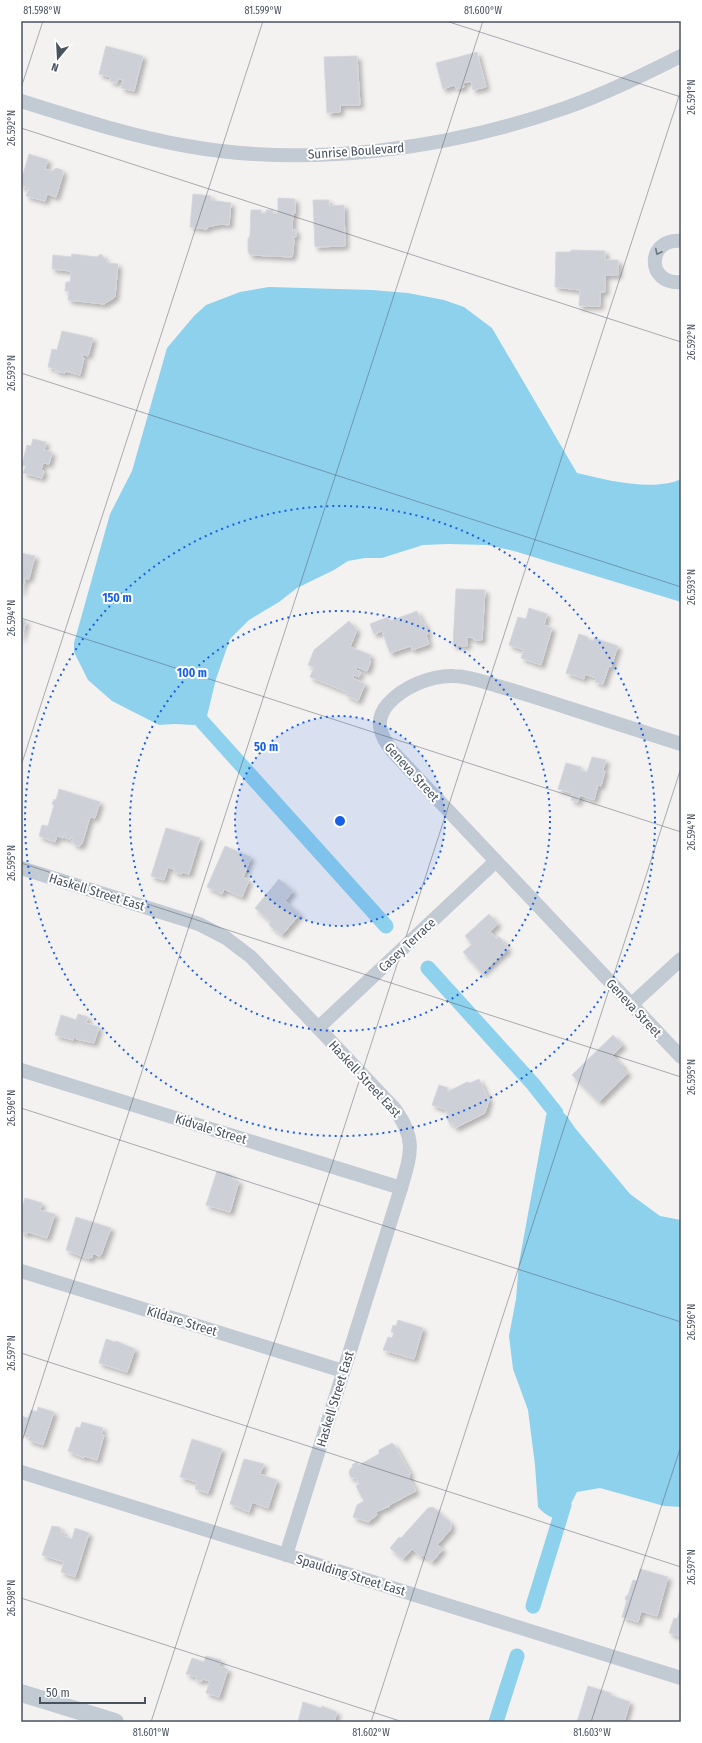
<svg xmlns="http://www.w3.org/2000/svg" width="702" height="1743" viewBox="0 0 702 1743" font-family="'Fira Sans Condensed',sans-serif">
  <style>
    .water { fill: #8ed1ed }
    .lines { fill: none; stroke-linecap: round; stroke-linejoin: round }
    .canal { stroke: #8ed1ed; stroke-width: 15 }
    .building { fill: #cdd0d7; stroke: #d6d7dd; filter: url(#shadow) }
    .minor { stroke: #c2cad3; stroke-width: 14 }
    .tertiary { stroke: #c2cad3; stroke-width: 18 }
    .oneway { stroke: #6d7782 }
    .ticks { fill: none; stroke: #49535f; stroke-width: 1; stroke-opacity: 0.45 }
    .ring { fill: none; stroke: #1861e7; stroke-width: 2; stroke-dasharray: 2 4 }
    .labels { text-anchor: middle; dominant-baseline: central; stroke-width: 4; stroke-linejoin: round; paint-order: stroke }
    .street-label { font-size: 13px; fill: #49535f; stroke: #fff }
    .centre { fill: #1861e7; stroke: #fff; stroke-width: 2 }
    .ring-label { font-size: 12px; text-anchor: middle; font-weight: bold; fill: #1861e7; stroke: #fff; stroke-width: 4; stroke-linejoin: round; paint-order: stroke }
    .neatline { fill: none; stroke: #49535f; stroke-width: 1.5 }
    .ticks-label { font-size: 10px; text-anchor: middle; fill: #49535f }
  </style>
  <defs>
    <filter id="shadow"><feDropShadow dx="3.5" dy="3.5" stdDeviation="2" flood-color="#0004"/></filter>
  </defs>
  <rect width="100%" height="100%" fill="#f4f2f1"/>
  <g class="water">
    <path d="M 269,287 L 372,290 L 408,293 L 444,300 L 464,307 L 492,328 L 577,473 C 606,480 653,492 681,479 L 681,602 L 514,551 L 487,545 L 448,544 L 423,545 L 382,558 L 365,558 L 348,561 L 334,570 L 297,588 L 279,602 L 249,620 L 230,639 L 216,679 L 207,716 L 194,725 L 175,724 L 159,725 L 112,701 L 88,680 L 74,652 L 74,643 L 110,514 L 132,471 L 167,348 L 194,316 L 206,305 L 240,292 Z"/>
    <path d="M 555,1106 L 567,1116 L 575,1128 L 630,1194 L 660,1216 L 681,1220 L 681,1507 L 664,1506 L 600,1488 L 577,1492 L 562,1521 C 552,1518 545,1515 538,1507 L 535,1465 L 528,1410 L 513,1369 L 509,1336 L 516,1299 L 519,1263 L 546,1116 L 548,1110 Z"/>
  </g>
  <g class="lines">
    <g class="canal">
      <polyline points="198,717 386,926"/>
      <polyline points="428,968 533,1084 556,1113"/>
      <polyline points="533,1606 564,1505"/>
      <polyline points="496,1722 517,1656"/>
    </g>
  </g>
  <g class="building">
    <polygon points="106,46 143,56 134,91 121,88 123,80 118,79 117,83 110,81 111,77 99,74"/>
    <polygon points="477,52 486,87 473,90 471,81 463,83 464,87 456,89 455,85 443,89 436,63"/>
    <polygon points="357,56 360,105 340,105 340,112 327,113 324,57"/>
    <polygon points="29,154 48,160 45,169 52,171 56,168 62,170 63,174 56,197 47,194 45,201 26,196 29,188 21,186 21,181"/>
    <polygon points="193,194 211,196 210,200 231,203 229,225 221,224 207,227 207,229 190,227"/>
    <polygon points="278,198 295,199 295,213 293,213 292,230 296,230 296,237 292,237 294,240 293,253 292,257 250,255 248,251 248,239 250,236 251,210 261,210 261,213 266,213 266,210 273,210 273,213 278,213"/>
    <polygon points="313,200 329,200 329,206 344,205 345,246 315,247"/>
    <polygon points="572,250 605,251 605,260 618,260 618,275 605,275 605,292 600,292 600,306 579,306 580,290 555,287 556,252 570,252"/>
    <polygon points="72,254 97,257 101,254 108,263 118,264 115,297 104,304 68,300 69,291 65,291 66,282 70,282 71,271 52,269 53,255 71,257"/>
    <polygon points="62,331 93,338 88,356 83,354 82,358 84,358 80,375 65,371 65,373 55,371 56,369 48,367 52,349 57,350"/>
    <polygon points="33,439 46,442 44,450 52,452 49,464 43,463 41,470 44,471 42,478 23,473 26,466 22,465 27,445 31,446"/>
    <polygon points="21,553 35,556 29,579 25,578 21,593"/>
    <polygon points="456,589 485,590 482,640 474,640 474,638 467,637 467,646 453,645"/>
    <polygon points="529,608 547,614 544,625 552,628 541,665 521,658 524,650 509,645 518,617 526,619"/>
    <polygon points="417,611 420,618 421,618 421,623 424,622 428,634 426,635 429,644 412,650 411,646 390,653 382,631 374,634 370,624 388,617 390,621"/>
    <polygon points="21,620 26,621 21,639"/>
    <polygon points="349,621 357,630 350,647 371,655 369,660 371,661 367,671 357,667 356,670 361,672 359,677 354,675 353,678 365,684 358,701 346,695 347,692 310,677 314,667 308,665 314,650"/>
    <polygon points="579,634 588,637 587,639 593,641 594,638 618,646 611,667 609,666 603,684 595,682 596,678 585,674 584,679 566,673"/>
    <polygon points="592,757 606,760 603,770 605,771 601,786 598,785 594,800 580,795 578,802 571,800 573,793 558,789 566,763 581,767 580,770 587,772"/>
    <polygon points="59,789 100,802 95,818 90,817 82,844 79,846 74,844 72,841 74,836 72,835 71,839 65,838 67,833 65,833 63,838 57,836 55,842 39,836 42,825 48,826 54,805 52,804 54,799 56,800"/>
    <polygon points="166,828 200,838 189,874 182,872 182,874 174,872 175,870 168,867 164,880 151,876"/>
    <polygon points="225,846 251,857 243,877 249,880 242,897 224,889 222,894 207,887"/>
    <polygon points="279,879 293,891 285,901 300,914 282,935 269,925 271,922 255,908"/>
    <polygon points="489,914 498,924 490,931 497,939 499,937 503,941 501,944 503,942 508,949 482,973 463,952 472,944 465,936"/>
    <polygon points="78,1014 88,1017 86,1023 99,1027 94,1043 76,1039 74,1037 73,1040 55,1035 61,1015 76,1020"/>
    <polygon points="613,1035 623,1045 612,1055 623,1066 622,1067 628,1073 599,1102 572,1075"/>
    <polygon points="479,1079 489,1100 485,1113 455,1128 452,1122 450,1124 447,1118 450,1117 446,1112 447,1110 432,1105 439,1085 448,1088 447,1092 467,1082 470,1083"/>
    <polygon points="217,1171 229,1174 233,1176 232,1179 239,1181 230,1212 206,1205"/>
    <polygon points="25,1198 42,1203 40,1210 55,1214 47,1238 28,1232 27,1234 21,1232 21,1212"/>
    <polygon points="76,1217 111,1228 101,1255 99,1256 93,1253 92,1258 89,1257 89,1259 66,1250"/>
    <polygon points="398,1320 423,1328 414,1359 383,1350 388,1337 392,1338 394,1333 391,1332 393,1325 396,1326"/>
    <polygon points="106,1339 115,1342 116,1341 135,1349 127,1372 99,1363"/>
    <polygon points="38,1407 54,1412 43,1445 28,1440 30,1435 21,1432 21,1416 28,1418 31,1410 37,1412"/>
    <polygon points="82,1422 103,1428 101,1435 104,1435 97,1460 84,1456 84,1458 68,1451 76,1427 80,1428"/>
    <polygon points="192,1439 222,1449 208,1493 195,1489 197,1482 180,1477"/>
    <polygon points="392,1443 395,1446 410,1473 409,1478 416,1491 389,1505 390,1506 376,1512 377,1515 368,1522 353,1517 357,1505 364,1501 356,1486 359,1484 356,1478 351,1478 349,1473 350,1469 353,1467 352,1465 357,1462 359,1465 379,1454 379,1450"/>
    <polygon points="244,1459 264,1464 260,1474 277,1480 268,1508 252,1502 249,1512 230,1504"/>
    <polygon points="433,1507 451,1523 451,1529 437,1545 443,1549 432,1562 423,1555 421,1557 412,1549 403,1559 390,1548 399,1537 401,1538 428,1508"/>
    <polygon points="52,1526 59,1527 61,1529 61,1532 65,1533 64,1536 72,1539 75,1528 89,1533 75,1577 61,1572 64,1562 42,1555"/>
    <polygon points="640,1569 668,1577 657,1616 641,1611 638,1622 622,1617 627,1600 625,1599 626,1596 628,1595 633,1580 637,1581"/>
    <polygon points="681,1607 681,1637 669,1633 674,1618 677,1619"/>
    <polygon points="206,1656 221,1660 219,1666 228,1669 219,1697 206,1693 210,1681 202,1679 202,1681 196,1680 197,1677 186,1674 192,1658 204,1662"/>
    <polygon points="588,1686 611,1693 610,1695 630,1702 624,1722 577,1722"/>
    <polygon points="303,1702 321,1708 322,1706 337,1712 334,1722 298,1722"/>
  </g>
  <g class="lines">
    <g class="minor">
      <path d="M 21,101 C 75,118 131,136 187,146 C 310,168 448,149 565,108 C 605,94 643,75 681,56"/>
      <path d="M 681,241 C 646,238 646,285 681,282"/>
      <path d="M 681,744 C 656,736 631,728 606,720 C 571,709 536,697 501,687 C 486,683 470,676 454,676 C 431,675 403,687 388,704 C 373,721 381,737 393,752 L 681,1057"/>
      <path d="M 21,868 L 199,924 L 226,938 L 251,957 L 394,1108 C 417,1139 411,1154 401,1188 L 286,1555"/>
      <polyline points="631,1005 681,959"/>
      <polyline points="318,1028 496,861"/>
      <polyline points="21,1070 401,1188"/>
      <polyline points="21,1271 343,1371"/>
      <polyline points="21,1472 681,1678"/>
    </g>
    <polyline class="tertiary" points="21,1693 115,1722"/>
  </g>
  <defs><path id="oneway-chevron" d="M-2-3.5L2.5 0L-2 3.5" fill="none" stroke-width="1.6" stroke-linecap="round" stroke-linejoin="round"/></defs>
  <use class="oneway" href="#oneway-chevron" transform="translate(658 252) rotate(117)"/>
  <path class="ticks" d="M 446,21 L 681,97M 21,88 L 43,21M 21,128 L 681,342M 21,373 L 681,587M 21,618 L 681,832M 21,766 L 263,21M 21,863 L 681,1077M 21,1108 L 681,1322M 21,1353 L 681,1567M 21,1444 L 483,21M 21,1598 L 403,1722M 151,1722 L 681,90M 371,1722 L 681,768M 591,1722 L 681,1446"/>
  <circle cx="340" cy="821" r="105" fill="#1861e7" fill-opacity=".12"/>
  <g class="ring">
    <circle cx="340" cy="821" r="105"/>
    <circle cx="340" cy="821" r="210"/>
    <circle cx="340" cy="821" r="315"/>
  </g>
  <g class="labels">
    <g class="street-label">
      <text transform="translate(356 151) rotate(-4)">Sunrise Boulevard</text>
      <text transform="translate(412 772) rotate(48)">Geneva Street</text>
      <text transform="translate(97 892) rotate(17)">Haskell Street East</text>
      <text transform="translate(407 945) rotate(-43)">Casey Terrace</text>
      <text transform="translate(634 1008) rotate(47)">Geneva Street</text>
      <text transform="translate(365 1079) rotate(47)">Haskell Street East</text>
      <text transform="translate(211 1129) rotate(17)">Kidvale Street</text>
      <text transform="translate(182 1321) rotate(17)">Kildare Street</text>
      <text transform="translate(335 1399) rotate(-73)">Haskell Street East</text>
      <text transform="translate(351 1575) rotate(17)">Spaulding Street East</text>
    </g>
  </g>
  <circle cx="340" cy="821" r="6" class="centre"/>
  <g class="ring-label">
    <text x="117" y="602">150 m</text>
    <text x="192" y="677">100 m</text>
    <text x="266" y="751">50 m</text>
  </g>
  <rect width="702" height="1743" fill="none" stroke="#ffffff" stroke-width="44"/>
  <g transform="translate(58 58) rotate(198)" stroke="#ffffff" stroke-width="3" paint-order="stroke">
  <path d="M0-3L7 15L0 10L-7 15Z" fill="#49535f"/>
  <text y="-6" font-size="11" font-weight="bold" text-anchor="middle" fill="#49535f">N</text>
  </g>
  <path d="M40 1697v6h105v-6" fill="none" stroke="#49535f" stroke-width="2"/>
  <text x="46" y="1697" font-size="12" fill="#49535f" stroke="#ffffff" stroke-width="3" paint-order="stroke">50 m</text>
  <rect x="22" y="22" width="658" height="1699" class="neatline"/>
  <g class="ticks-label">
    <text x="42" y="14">81.598°W</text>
    <text x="263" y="14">81.599°W</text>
    <text x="483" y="14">81.600°W</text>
    <text transform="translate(691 97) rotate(-90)" y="4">26.591°N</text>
    <text transform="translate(11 128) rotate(-90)" y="4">26.592°N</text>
    <text transform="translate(691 342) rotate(-90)" y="4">26.592°N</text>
    <text transform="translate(11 373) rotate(-90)" y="4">26.593°N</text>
    <text transform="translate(691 587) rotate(-90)" y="4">26.593°N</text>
    <text transform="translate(11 618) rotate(-90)" y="4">26.594°N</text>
    <text transform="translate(691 832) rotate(-90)" y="4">26.594°N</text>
    <text transform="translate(11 863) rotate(-90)" y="4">26.595°N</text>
    <text transform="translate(691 1077) rotate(-90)" y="4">26.595°N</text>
    <text transform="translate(11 1108) rotate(-90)" y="4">26.596°N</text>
    <text transform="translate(691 1322) rotate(-90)" y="4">26.596°N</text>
    <text transform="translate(11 1353) rotate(-90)" y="4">26.597°N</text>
    <text transform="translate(691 1567) rotate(-90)" y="4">26.597°N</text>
    <text transform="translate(11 1598) rotate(-90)" y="4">26.598°N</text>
    <text x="151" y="1736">81.601°W</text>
    <text x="371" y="1736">81.602°W</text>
    <text x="592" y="1736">81.603°W</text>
  </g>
</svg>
